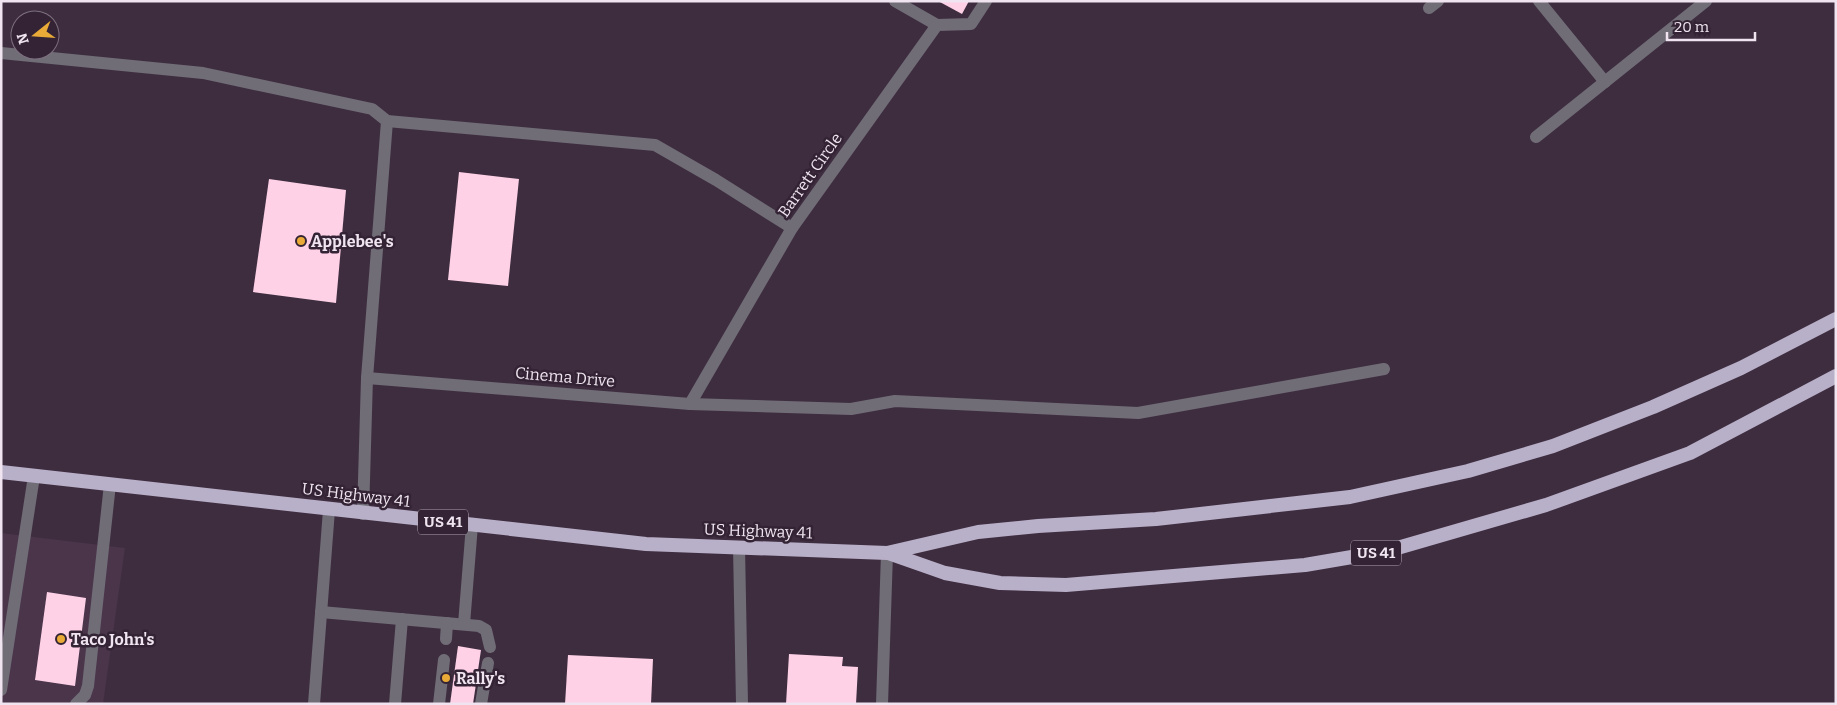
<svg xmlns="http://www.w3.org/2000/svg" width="1837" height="705" viewBox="0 0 1837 705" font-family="Bitter,serif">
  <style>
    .built { fill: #4a354b }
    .building { fill: #fed1e7 }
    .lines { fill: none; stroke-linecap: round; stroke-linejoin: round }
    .service { stroke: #706d77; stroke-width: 12 }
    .trunk { stroke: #b8afc8; stroke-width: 14 }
    .poi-dot { fill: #eaaa38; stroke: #332334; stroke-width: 2 }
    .labels { text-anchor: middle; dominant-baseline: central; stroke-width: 5; stroke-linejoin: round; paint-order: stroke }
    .shield { fill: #332334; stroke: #b7aab7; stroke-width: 1 }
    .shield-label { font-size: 15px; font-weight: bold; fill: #efe4ef }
    .street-label { font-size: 16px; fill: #efe4ef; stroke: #332334 }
    .poi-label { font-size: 16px; font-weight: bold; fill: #efe4ef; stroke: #332334; text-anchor: start }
  </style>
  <rect width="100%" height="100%" fill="#3e2d3f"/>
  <polygon class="built" points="1,533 125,548 103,704 1,704"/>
  <g class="building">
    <polygon points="938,1 969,1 962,14"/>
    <polygon points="459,172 519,179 508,286 448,280"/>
    <polygon points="269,179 346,190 336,303 253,292"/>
    <polygon points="47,592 86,598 75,686 35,680"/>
    <polygon points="458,646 481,650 473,704 450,704"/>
    <polygon points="789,654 843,657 842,666 858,667 856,704 786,704"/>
    <polygon points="568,655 653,659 651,704 565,704"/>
  </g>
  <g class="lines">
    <g class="service">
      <polyline points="895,1 937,25"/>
      <polyline points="1539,1 1605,82"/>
      <polyline points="1429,8 1438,1"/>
      <polyline points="1,53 203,73 372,109 387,121 367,378 363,514"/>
      <polyline points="387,121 655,145 716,180 792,228"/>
      <polyline points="1536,137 1706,1"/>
      <polyline points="367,378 690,404 851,409 895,401 1138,413 1384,369"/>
      <polyline points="690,404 792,228 937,25 971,24 986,1"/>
      <polyline points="739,547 742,704"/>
      <polyline points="321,612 479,626 486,630 490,647"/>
      <polyline points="464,624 472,525"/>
      <polyline points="446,639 447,623"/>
      <polyline points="1,690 34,476"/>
      <polyline points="76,704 85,695 88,686 110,484"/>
      <polyline points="314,704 329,510"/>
      <polyline points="395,704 402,619"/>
      <polyline points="439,704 444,660"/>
      <polyline points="481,704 488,663"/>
      <polyline points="882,704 887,553"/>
    </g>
    <g class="trunk">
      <polyline points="1,472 646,544 887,553 978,532 1038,526 1156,519 1350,497 1468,471 1553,446 1653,407 1741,368 1836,319"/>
      <polyline points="888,553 945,573 1000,583 1066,585 1305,565 1387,551 1546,505 1690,453 1836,376"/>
    </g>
  </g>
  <g class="poi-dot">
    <circle cx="301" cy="241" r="5"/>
    <circle cx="61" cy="639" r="5"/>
    <circle cx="446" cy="678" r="5"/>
  </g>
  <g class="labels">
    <g class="shield">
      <rect x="418" y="509.5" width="50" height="25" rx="4"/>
      <rect x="1351" y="540.5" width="50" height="25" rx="4"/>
    </g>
    <g class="shield-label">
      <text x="443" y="522">US 41</text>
      <text x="1376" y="553">US 41</text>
    </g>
    <g class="street-label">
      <text transform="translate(810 175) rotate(-55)">Barrett Circle</text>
      <text transform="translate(565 377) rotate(5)">Cinema Drive</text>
      <text transform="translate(356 495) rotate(7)">US Highway 41</text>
      <text transform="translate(758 531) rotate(2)">US Highway 41</text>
    </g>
    <g class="poi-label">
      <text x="311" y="241">Applebee's</text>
      <text x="71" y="639">Taco John's</text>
      <text x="456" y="678">Rally's</text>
    </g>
  </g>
  <rect width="1837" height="705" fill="none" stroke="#efe4ef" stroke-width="5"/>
  <g transform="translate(35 35) rotate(253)"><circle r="24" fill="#332334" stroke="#7e707f"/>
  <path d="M0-4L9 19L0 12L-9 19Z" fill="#eaaa38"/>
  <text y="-8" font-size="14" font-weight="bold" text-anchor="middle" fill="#efe4ef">N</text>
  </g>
  <path d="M1667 32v8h88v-8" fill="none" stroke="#efe4ef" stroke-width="2.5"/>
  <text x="1674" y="32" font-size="15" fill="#efe4ef" stroke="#332334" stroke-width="4" paint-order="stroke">20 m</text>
</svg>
